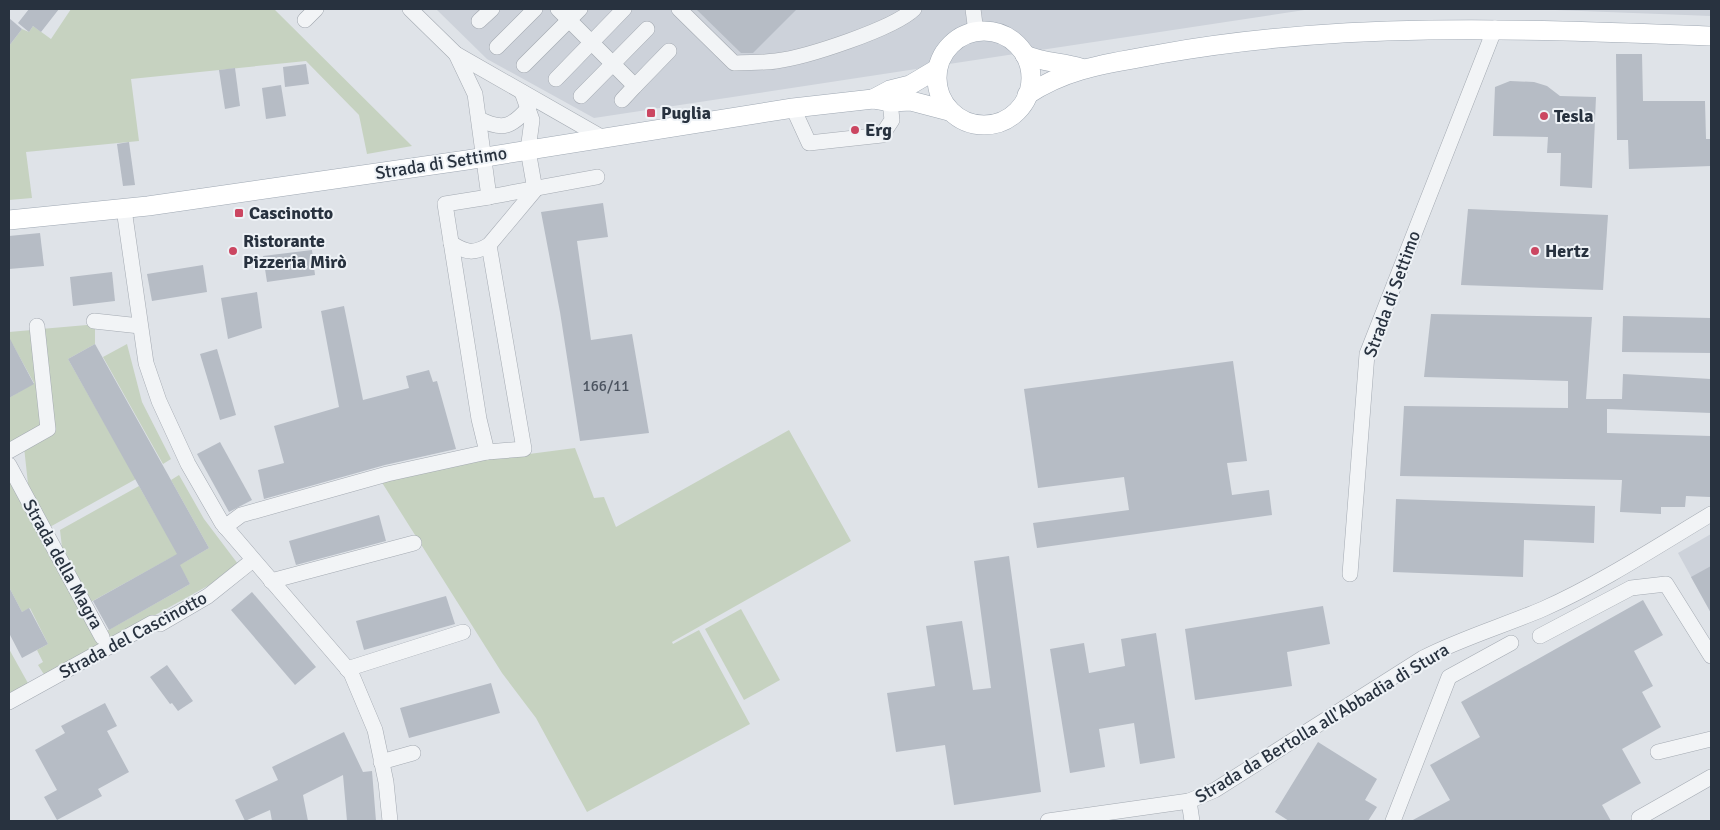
<svg xmlns="http://www.w3.org/2000/svg" width="1720" height="830" viewBox="0 0 1720 830" font-family="Signika,sans-serif">
  <style>
    .built { fill: #cdd2da }
    .green { fill: #c6d2c0 }
    .building { fill: #b6bcc5 }
    .lines { fill: none; stroke-linecap: round; stroke-linejoin: round }
    .minor-casing { stroke: #a4aab2; stroke-width: 16 }
    .major-casing { stroke: #9fa8b3; stroke-width: 20 }
    .minor { stroke: #f2f4f6; stroke-width: 15 }
    .major { stroke: #fff; stroke-width: 19 }
    .poi-dot { fill: #cb4661; stroke: #eef2f6; stroke-width: 2 }
    .labels { text-anchor: middle; dominant-baseline: central; stroke-width: 4; stroke-linejoin: round; paint-order: stroke }
    .number-label { font-size: 15px; fill: #4c5460 }
    .poi-label { font-size: 18px; font-weight: bold; fill: #28323f; stroke: #eef2f6; text-anchor: start }
    .street-label { font-size: 18px; fill: #28323f; stroke: #eef2f6 }
  </style>
  <rect width="100%" height="100%" fill="#dfe3e8"/>
  <g class="built">
    <polygon points="436,9 1311,9 594,118 487,59"/>
    <polygon points="1529,9 1711,9 1711,16"/>
    <polygon points="1711,534 1711,613 1678,553"/>
  </g>
  <g class="green">
    <polygon points="71,9 274,9 412,146 367,154 359,115 306,61 131,79 139,141 26,152 32,198 9,200 9,46 22,29 29,32 33,26 51,39"/>
    <polygon points="87,325 95,328 95,344 68,359 136,479 48,528 29,493 24,447 52,431 41,329"/>
    <polygon points="32,330 43,428 9,447 9,398 34,383 13,345 9,347 9,332"/>
    <polygon points="127,344 142,402 171,459 163,464 103,357"/>
    <polygon points="789,430 851,541 672,642 673,644 699,630 750,724 587,812 536,718 502,673 381,481 438,466 575,448 594,498 604,497 616,527"/>
    <polygon points="9,475 102,644 45,676 38,665 43,662 37,650 48,644 30,608 22,612 9,587"/>
    <polygon points="179,475 204,519 238,564 213,583 110,640 105,632 190,584 174,556 89,603 63,556 60,530 139,486 183,563 209,548 171,480"/>
    <polygon points="741,609 780,680 744,700 705,629"/>
    <polygon points="9,649 29,685 9,696"/>
  </g>
  <g class="building">
    <polygon points="29,9 59,9 41,32 33,26 29,32 18,23"/>
    <polygon points="696,9 797,9 753,53 741,53"/>
    <polygon points="9,18 22,29 9,46"/>
    <polygon points="1616,54 1642,54 1643,101 1705,101 1706,139 1711,139 1711,166 1629,169 1628,140 1617,140"/>
    <polygon points="306,64 309,84 285,87 283,67"/>
    <polygon points="235,68 240,106 225,109 219,70"/>
    <polygon points="1510,81 1534,82 1547,86 1560,96 1596,97 1592,188 1560,186 1561,153 1547,153 1548,137 1493,136 1495,87"/>
    <polygon points="281,85 286,116 266,119 262,88"/>
    <polygon points="129,142 135,185 123,186 117,144"/>
    <polygon points="603,203 608,237 577,241 591,340 632,334 649,433 580,441 560,312 541,212"/>
    <polygon points="1468,209 1608,215 1603,290 1461,285"/>
    <polygon points="40,233 44,266 9,269 9,236"/>
    <polygon points="312,250 315,275 267,282 263,256"/>
    <polygon points="203,265 207,292 152,301 147,274"/>
    <polygon points="112,272 115,301 73,306 70,277"/>
    <polygon points="257,292 262,328 228,339 221,298"/>
    <polygon points="344,306 363,400 409,388 406,376 429,370 433,382 437,381 456,449 385,465 264,499 258,470 284,463 274,426 339,407 321,311"/>
    <polygon points="1431,314 1592,317 1586,399 1622,399 1623,374 1711,379 1711,413 1607,409 1607,433 1711,436 1710,497 1686,496 1685,507 1661,507 1661,514 1620,512 1622,480 1400,476 1404,406 1568,408 1568,381 1424,377"/>
    <polygon points="1623,316 1711,318 1711,353 1622,352"/>
    <polygon points="9,337 34,384 9,398"/>
    <polygon points="95,344 209,548 180,565 190,584 109,630 93,601 177,554 68,359"/>
    <polygon points="217,349 236,415 220,420 200,354"/>
    <polygon points="1233,361 1247,461 1227,463 1232,495 1269,490 1272,515 1037,548 1033,523 1129,510 1124,477 1038,488 1024,389"/>
    <polygon points="220,442 252,500 229,512 197,454"/>
    <polygon points="1396,499 1595,506 1594,543 1524,540 1523,577 1393,572"/>
    <polygon points="379,515 386,541 296,565 289,541"/>
    <polygon points="1009,556 1041,792 954,805 945,745 896,752 887,693 935,686 926,626 962,621 973,690 991,688 974,561"/>
    <polygon points="1711,566 1711,613 1691,577"/>
    <polygon points="9,587 22,612 29,608 48,644 22,658 9,633"/>
    <polygon points="252,592 316,667 295,685 231,610"/>
    <polygon points="446,596 455,624 364,650 356,621"/>
    <polygon points="1643,600 1663,635 1634,651 1653,686 1642,692 1661,727 1622,749 1641,783 1602,805 1611,821 1411,821 1450,800 1430,765 1480,737 1461,702"/>
    <polygon points="1323,606 1330,644 1287,652 1292,686 1195,700 1185,629"/>
    <polygon points="1156,633 1175,758 1140,764 1134,723 1099,729 1105,767 1070,773 1050,649 1084,643 1089,673 1125,666 1121,639"/>
    <polygon points="167,665 193,701 178,711 172,703 170,704 150,677"/>
    <polygon points="491,683 500,713 409,738 400,708"/>
    <polygon points="105,703 117,726 107,731 129,772 98,789 102,796 57,820 44,797 57,790 35,750 65,733 61,726"/>
    <polygon points="344,732 363,772 372,771 376,821 347,821 343,775 303,795 308,821 272,821 270,810 245,821 235,800 278,780 272,767"/>
    <polygon points="1318,742 1377,779 1365,800 1377,807 1368,821 1289,821 1275,812"/>
  </g>
  <g class="lines">
    <defs>
      <g id="minor">
        <polyline points="410,9 456,54 603,138"/>
        <polyline points="558,9 635,86 622,100"/>
        <path d="M 679,9 L 734,63 C 748,62 762,63 776,61 C 807,57 893,29 914,9"/>
        <polyline points="973,9 976,32"/>
        <polyline points="305,20 316,9"/>
        <polyline points="479,21 492,9"/>
        <polyline points="497,47 535,9"/>
        <polyline points="456,54 475,94 489,197 445,204 479,419 487,452 524,449 489,245 535,190 528,150 532,120 522,92"/>
        <polyline points="524,65 580,9"/>
        <polyline points="556,79 624,9"/>
        <polyline points="635,86 669,51"/>
        <polyline points="581,96 647,29"/>
        <polyline points="793,108 809,143 882,135 892,120 890,102"/>
        <path d="M 479,119 C 503,131 512,127 529,107"/>
        <polyline points="489,197 597,177"/>
        <polyline points="124,209 146,363 159,401 188,464 222,523 351,673 375,730 386,782 390,821"/>
        <path d="M 451,243 C 466,253 474,254 489,245"/>
        <polyline points="94,321 140,326"/>
        <polyline points="9,451 48,429 37,326"/>
        <polyline points="9,465 102,637"/>
        <polyline points="225,527 241,515 387,474 487,452"/>
        <polyline points="1350,574 1367,354 1495,28"/>
        <polyline points="271,581 414,543"/>
        <polyline points="1540,636 1631,588 1666,584 1711,656"/>
        <polyline points="347,669 463,632"/>
        <polyline points="9,702 152,623 160,624 208,596 253,560"/>
        <polyline points="1658,752 1711,739"/>
        <polyline points="381,762 413,753"/>
        <polyline points="1639,818 1711,777"/>
        <polyline points="1048,821 1189,801"/>
        <path d="M 1192,821 L 1189,801 L 1215,790 L 1423,658 C 1462,638 1503,626 1543,609 C 1601,583 1656,547 1711,514"/>
        <polyline points="1393,821 1449,677 1511,643"/>
      </g>
      <g id="major">
        <circle cx="984" cy="78" r="47"/>
        <path d="M 1025,55 C 1045,63 1061,62 1081,68"/>
        <path d="M 1027,95 C 1068,67 1112,63 1160,54 C 1342,21 1527,29 1711,36"/>
        <polyline points="873,99 890,90 910,85 937,69"/>
        <polyline points="9,220 148,206 467,160 793,108 873,99 890,102 911,101 949,111"/>
      </g>
    </defs>
    <use href="#minor" class="minor-casing"/>
    <use href="#major" class="major-casing"/>
    <use href="#minor" class="minor"/>
    <use href="#major" class="major"/>
  </g>
  <g class="poi-dot">
    <rect x="646" y="108" width="10" height="10" rx="2.5"/>
    <circle cx="1544" cy="116" r="5"/>
    <circle cx="855" cy="130" r="5"/>
    <rect x="234" y="208" width="10" height="10" rx="2.5"/>
    <circle cx="233" cy="251" r="5"/>
    <circle cx="1535" cy="251" r="5"/>
  </g>
  <g class="labels">
    <g class="number-label">
      <text x="606" y="386">166/11</text>
    </g>
    <g class="poi-label">
      <text x="661" y="113">Puglia</text>
      <text x="1554" y="116">Tesla</text>
      <text x="865" y="130">Erg</text>
      <text x="249" y="213">Cascinotto</text>
      <text x="243" y="241">Ristorante<tspan x="243" dy="21">Pizzeria Mirò</tspan></text>
      <text x="1545" y="251">Hertz</text>
    </g>
    <g class="street-label">
      <text transform="translate(441 163) rotate(-9)">Strada di Settimo</text>
      <text transform="translate(1392 294) rotate(-70)">Strada di Settimo</text>
      <text transform="translate(63 564) rotate(61)">Strada della Magra</text>
      <text transform="translate(133 635) rotate(-28)">Strada del Cascinotto</text>
      <text transform="translate(1322 723) rotate(-31)">Strada da Bertolla all'Abbadia di Stura</text>
    </g>
  </g>
  <rect width="1720" height="830" fill="none" stroke="#28323f" stroke-width="20"/>
</svg>
